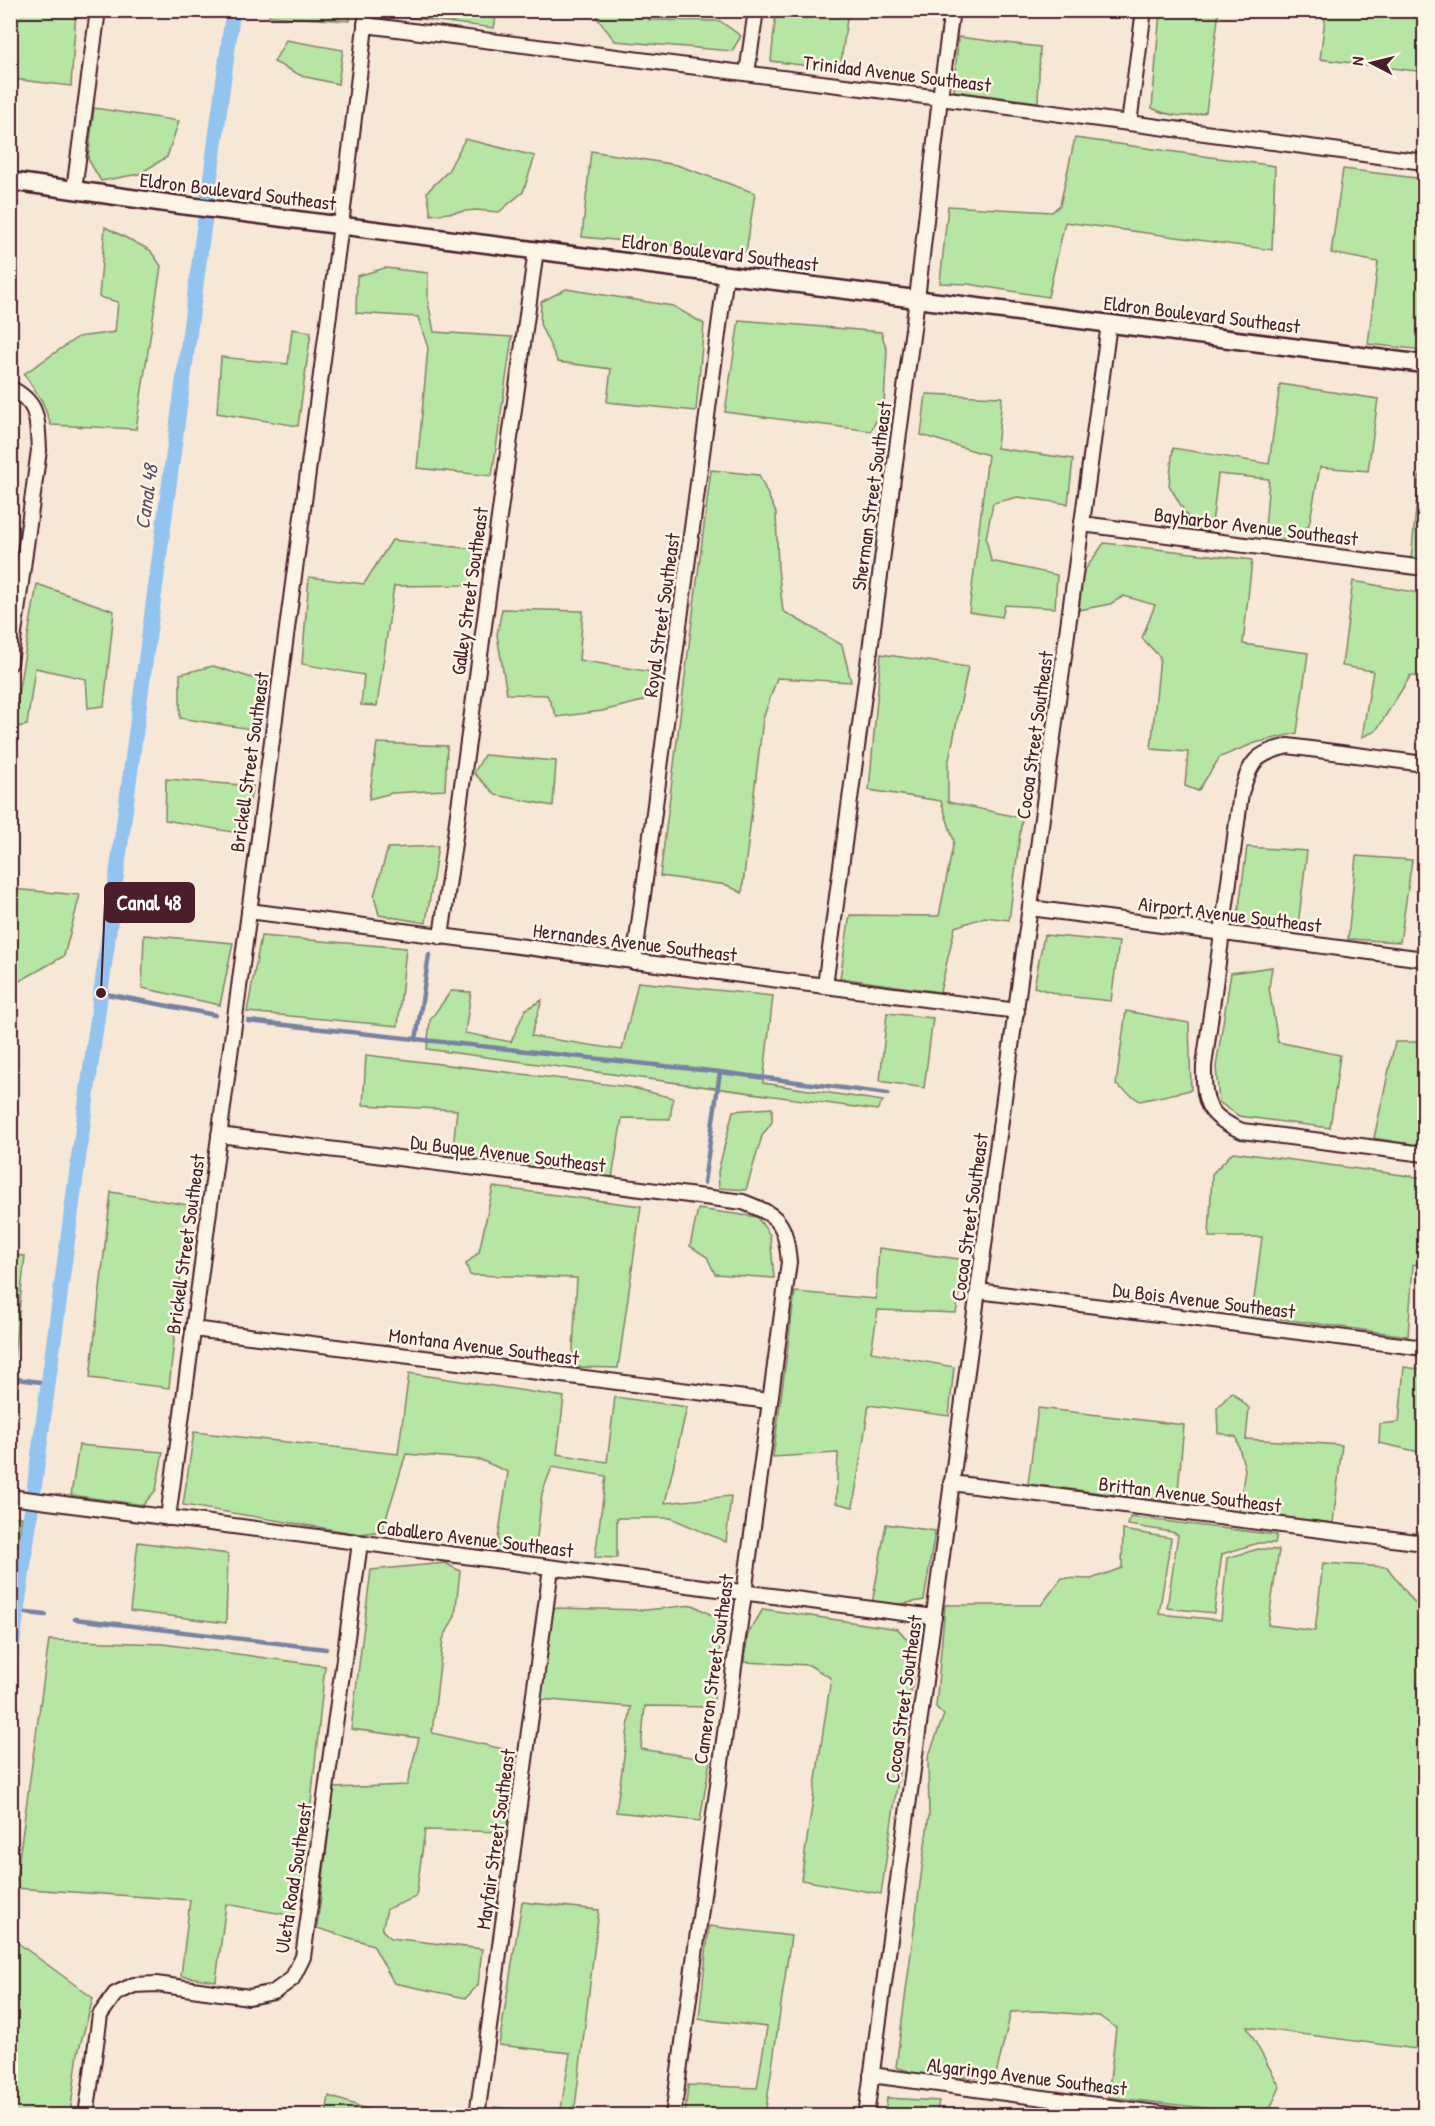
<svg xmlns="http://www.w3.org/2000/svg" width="1435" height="2126" viewBox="0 0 1435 2126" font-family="'Patrick Hand',sans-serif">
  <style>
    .green { fill: #b7e6a4; stroke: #808268; stroke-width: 1.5 }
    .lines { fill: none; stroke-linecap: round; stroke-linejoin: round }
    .stream { stroke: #7682a1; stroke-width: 4.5 }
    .canal { stroke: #93c4ef; stroke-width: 15 }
    .minor-casing { stroke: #4a1f2b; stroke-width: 18 }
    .tertiary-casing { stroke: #4a1f2b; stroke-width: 21 }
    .minor { stroke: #fcf5e5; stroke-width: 14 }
    .tertiary { stroke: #fcf5e5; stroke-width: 16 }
    .labels { text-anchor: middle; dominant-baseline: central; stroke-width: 5; stroke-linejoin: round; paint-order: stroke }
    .street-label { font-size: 20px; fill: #4a1f2b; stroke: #fcf5e5 }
    .water-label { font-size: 21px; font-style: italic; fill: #605166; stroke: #fcf5e5 }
    .leader { fill: none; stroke: #4a1f2b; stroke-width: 2 }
    .callout-dot { fill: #4a1f2b; stroke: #fcf5e5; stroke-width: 2 }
    .callout { fill: #4a1f2b; stroke: #4a1f2b; stroke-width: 2 }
    .callout-label { font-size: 21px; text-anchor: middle; font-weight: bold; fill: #fff }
  </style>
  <rect width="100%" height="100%" fill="#f7e7d6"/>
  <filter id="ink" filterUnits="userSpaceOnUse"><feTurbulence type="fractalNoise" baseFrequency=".0167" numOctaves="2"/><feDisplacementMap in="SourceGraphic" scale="12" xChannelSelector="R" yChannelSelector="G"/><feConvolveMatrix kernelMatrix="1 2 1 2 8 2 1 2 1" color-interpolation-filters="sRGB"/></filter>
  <g filter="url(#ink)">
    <g class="green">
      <polygon points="16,11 76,11 71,86 12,79"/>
      <polygon points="270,11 270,10 351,11 350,21 269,16"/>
      <polygon points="381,11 381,10 497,11 494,28 381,14"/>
      <polygon points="598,11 650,11 649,20 720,21 741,36 732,51 615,41 597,18"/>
      <polygon points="776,11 848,11 840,70 771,61"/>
      <path d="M 1160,11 L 1219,11 L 1206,112 C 1189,119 1167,116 1152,108 Z"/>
      <polygon points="1326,11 1424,11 1424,72 1320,59"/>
      <polygon points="958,37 1040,47 1038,102 954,91"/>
      <polygon points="286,40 343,50 338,84 302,76 274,62"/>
      <polygon points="94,108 179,121 167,157 139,174 101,181 88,159"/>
      <polygon points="1075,138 1275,166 1272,250 1065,222 1048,297 968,284 940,283 948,206 1052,212 1060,205"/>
      <polygon points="465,139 535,156 523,192 499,212 475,210 431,215 427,192 448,171"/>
      <polygon points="591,151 677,165 755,193 746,252 582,237"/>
      <polygon points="1343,169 1424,179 1424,350 1368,344 1378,262 1331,253"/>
      <polygon points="105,227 150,250 161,266 136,429 51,425 42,401 24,374 78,337 115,332 118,302 99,297"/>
      <polygon points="385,268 428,273 428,302 434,332 512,337 492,476 417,468 428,348 418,317 356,313 357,276"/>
      <polygon points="566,289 673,306 704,324 696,411 607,402 611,369 558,362 540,324 541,302"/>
      <polygon points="739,320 881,332 887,350 884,404 871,431 725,412"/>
      <polygon points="292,329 311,332 298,426 217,413 221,357 288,364"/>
      <polygon points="1280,384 1378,399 1368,471 1320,467 1309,525 1297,537 1264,542 1269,479 1218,474 1211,533 1194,528 1169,485 1173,448 1269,464"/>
      <polygon points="926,394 1002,397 997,448 1073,459 1068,504 1018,497 993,503 986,538 991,561 1057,575 1055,608 1005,605 1002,617 969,612 988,455 921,435"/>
      <polygon points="711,470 759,475 776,513 778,568 783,611 842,645 851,682 777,678 763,719 742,893 727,885 660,876"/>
      <polygon points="1419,476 1424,476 1424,561 1411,560"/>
      <polygon points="392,540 474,549 472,585 394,586 377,706 361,705 364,675 302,664 309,577 364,584"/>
      <polygon points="1104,543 1252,560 1243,644 1308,653 1297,733 1255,743 1220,757 1198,791 1185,786 1188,752 1151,749 1160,657 1142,638 1155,605 1124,596 1110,604 1079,610 1082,574"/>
      <polygon points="1353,581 1424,594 1424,680 1411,675 1376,731 1362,737 1373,671 1342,666"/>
      <polygon points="37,584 114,611 104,706 88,708 86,679 35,668 27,725 12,728"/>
      <polygon points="502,609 583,611 579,660 652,672 643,701 602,711 557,717 547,695 507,694 497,635"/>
      <polygon points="881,654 968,667 948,765 948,802 1022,818 1009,920 985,917 955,927 940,992 840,978 850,915 939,916 954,841 941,801 869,790"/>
      <polygon points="213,666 262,681 257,730 180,718 180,674"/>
      <polygon points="377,743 447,746 445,790 392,793 369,799"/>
      <polygon points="484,755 556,761 553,806 496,795 474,773"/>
      <polygon points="166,779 253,786 243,834 165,820"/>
      <polygon points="438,846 426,923 379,915 374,896 388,848"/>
      <polygon points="1247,847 1307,851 1298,926 1237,922"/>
      <polygon points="1356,856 1412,860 1400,942 1348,939"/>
      <polygon points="11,889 80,895 64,956 11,986"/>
      <polygon points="144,935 233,943 220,1005 142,988"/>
      <polygon points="1044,935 1119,942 1111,1001 1064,996 1034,987"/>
      <polygon points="261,936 406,948 398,1026 247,1012"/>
      <polygon points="1272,967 1269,988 1278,1042 1340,1055 1330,1128 1239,1116 1219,1102 1216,1067 1231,973"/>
      <polygon points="638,982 773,996 763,1083 883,1101 877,1110 427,1049 430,1020 451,991 471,992 465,1033 511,1042 525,1010 542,1000 531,1036 622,1050"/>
      <polygon points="1126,1011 1189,1023 1191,1090 1140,1101 1116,1085"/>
      <polygon points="887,1013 933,1018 924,1088 880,1081"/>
      <polygon points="1395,1042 1424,1042 1424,1147 1374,1138"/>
      <polygon points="366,1055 629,1087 673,1098 670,1119 622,1118 612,1178 452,1157 457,1110 363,1105"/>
      <polygon points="772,1108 772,1122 762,1136 746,1190 719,1188 718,1172 733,1111"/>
      <polygon points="1233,1152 1424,1178 1424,1262 1413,1265 1408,1336 1252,1315 1262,1237 1209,1237 1212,1174"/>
      <polygon points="493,1187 641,1206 618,1368 572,1367 577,1278 470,1275 466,1264 479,1252"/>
      <polygon points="111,1192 188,1205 169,1388 90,1378"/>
      <polygon points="698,1209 757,1217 770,1235 774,1278 715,1274 707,1257 690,1246"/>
      <polygon points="879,1248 966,1260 956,1313 878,1310 871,1352 954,1367 949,1416 869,1405 853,1507 836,1503 838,1453 773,1457 795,1292 876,1299"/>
      <polygon points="11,1255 25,1256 14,1357 11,1357"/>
      <polygon points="1404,1367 1424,1370 1424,1453 1379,1443 1380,1424 1399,1422"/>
      <polygon points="409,1373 564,1397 557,1454 607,1462 615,1397 687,1407 665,1503 731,1496 726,1542 671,1518 617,1518 617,1558 595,1557 606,1476 552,1467 542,1493 535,1554 497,1546 508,1472 481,1460 406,1454 382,1531 360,1534 183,1505 194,1432 398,1454"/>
      <polygon points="1232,1392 1249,1408 1246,1439 1342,1445 1333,1523 1239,1512 1245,1469 1236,1437 1218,1433 1217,1408"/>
      <polygon points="1038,1408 1184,1425 1177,1502 1028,1484"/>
      <polygon points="79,1445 163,1452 156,1490 143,1505 71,1495"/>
      <polygon points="11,1517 22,1517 11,1601 10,1517"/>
      <polygon points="1130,1517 1277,1535 1275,1543 1258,1543 1222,1554 1214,1613 1167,1608 1178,1535 1172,1532 1128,1525"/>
      <polygon points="886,1524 935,1531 924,1600 901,1604 872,1604"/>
      <polygon points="1123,1530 1171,1538 1159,1614 1221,1620 1227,1558 1258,1549 1279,1550 1268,1625 1315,1631 1323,1563 1387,1567 1424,1615 1424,2050 1247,2027 1280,2087 1267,2115 1108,2097 1116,2028 1099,2016 1042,2011 1011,2012 995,2079 917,2074 896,2067 929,1815 928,1758 944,1715 936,1707 945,1605 1041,1605 1062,1578 1091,1579 1122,1568"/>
      <polygon points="138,1542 228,1554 226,1623 130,1611"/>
      <polygon points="445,1563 460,1571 455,1616 443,1639 432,1733 512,1751 507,1832 425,1830 416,1897 387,1909 382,1930 391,1938 482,1949 478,1985 466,1998 394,1983 373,1945 317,1928 334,1788 407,1785 419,1738 351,1729 371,1570"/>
      <polygon points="693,1605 723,1621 713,1707 645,1706 641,1749 710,1760 700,1821 616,1812 631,1707 539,1699 553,1608 646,1610"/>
      <polygon points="763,1609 898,1629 917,1651 881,1894 801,1880 831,1678 809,1665 744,1662 748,1634"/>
      <polygon points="49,1640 163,1644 325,1666 308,1832 294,1916 226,1904 216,1981 181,1976 190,1900 15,1888"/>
      <polygon points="522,1902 599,1910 574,2115 560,2115 570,2053 499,2045"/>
      <polygon points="709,1926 791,1936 765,2115 685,2115 688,2085 757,2088 767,2027 699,2019"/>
      <polygon points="11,1938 93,1998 78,2053 70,2115 11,2115"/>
      <polygon points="329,2096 379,2113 379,2115 326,2115"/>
      <polygon points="887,2098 939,2101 936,2115 885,2115"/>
      <polygon points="494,2107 558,2115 493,2115"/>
    </g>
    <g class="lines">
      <g class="stream">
        <polyline points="101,993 215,1015"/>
        <polyline points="248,1021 720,1072 888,1094"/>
        <polyline points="416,1040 429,955"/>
        <polyline points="704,1183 720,1072"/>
        <polyline points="10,1378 48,1383"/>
        <polyline points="17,1612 46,1615"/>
        <polyline points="75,1619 326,1649"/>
      </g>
      <g class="canal">
        <polyline points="34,1489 233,10"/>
        <polyline points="10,1662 31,1512"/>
      </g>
      <defs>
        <g id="minor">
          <polyline points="365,25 940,98 1424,162"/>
          <polyline points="747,73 756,10"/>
          <polyline points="1129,123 1144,10"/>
          <polyline points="74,190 98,10"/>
          <path d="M 10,388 C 40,403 37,420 39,450 L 10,663"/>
          <polyline points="1082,524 1424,568"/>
          <path d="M 1424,764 L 1288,746 C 1255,754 1251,761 1241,793 L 1204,1066 C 1203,1103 1207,1116 1242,1131 L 1424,1154"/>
          <polyline points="1030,908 1424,959"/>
          <polyline points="249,911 1017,1011"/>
          <polyline points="441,937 536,250"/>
          <polyline points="634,962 726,274"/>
          <polyline points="825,986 917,299 940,98 952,10"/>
          <path d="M 219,1135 L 743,1202 C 780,1216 785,1222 789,1262 L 673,2116"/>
          <polyline points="978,1291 1424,1348"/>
          <polyline points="193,1329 769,1401"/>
          <polyline points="951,1483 1424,1543"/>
          <polyline points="10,1497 934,1617"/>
          <polyline points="168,1518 341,225 367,10"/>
          <polyline points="871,2075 1178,2116"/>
          <polyline points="86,2116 100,2015 115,1994 134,1985 156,1984 249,1997 274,1992 292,1979 303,1957 360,1543"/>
          <polyline points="477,2116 551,1568"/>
          <polyline points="866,2116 1109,324"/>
        </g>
        <polyline id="tertiary" points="10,181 173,204 1424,364"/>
      </defs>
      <use href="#minor" class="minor-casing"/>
      <use href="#tertiary" class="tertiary-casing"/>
      <use href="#minor" class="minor"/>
      <use href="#tertiary" class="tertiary"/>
    </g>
  </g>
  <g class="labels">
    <g class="street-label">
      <text transform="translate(897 73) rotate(7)">Trinidad Avenue Southeast</text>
      <text transform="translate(238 191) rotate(7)">Eldron Boulevard Southeast</text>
      <text transform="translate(720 252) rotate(7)">Eldron Boulevard Southeast</text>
      <text transform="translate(1202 314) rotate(7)">Eldron Boulevard Southeast</text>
      <text transform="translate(871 496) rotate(-82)">Sherman Street Southeast</text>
      <text transform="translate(1256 526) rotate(7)">Bayharbor Avenue Southeast</text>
      <text transform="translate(469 591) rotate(-82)">Galley Street Southeast</text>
      <text transform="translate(661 615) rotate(-82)">Royal Street Southeast</text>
      <text transform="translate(1034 735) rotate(-82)">Cocoa Street Southeast</text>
      <text transform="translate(249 762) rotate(-82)">Brickell Street Southeast</text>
      <text transform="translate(1230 914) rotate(7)">Airport Avenue Southeast</text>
      <text transform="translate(635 942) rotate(7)">Hernandes Avenue Southeast</text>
      <text transform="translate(508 1153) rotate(7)">Du Buque Avenue Southeast</text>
      <text transform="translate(969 1217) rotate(-82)">Cocoa Street Southeast</text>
      <text transform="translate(185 1244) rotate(-82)">Brickell Street Southeast</text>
      <text transform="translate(1204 1300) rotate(7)">Du Bois Avenue Southeast</text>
      <text transform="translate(484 1346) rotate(7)">Montana Avenue Southeast</text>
      <text transform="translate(1190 1494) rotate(7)">Brittan Avenue Southeast</text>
      <text transform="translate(475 1538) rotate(7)">Caballero Avenue Southeast</text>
      <text transform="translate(713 1669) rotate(-82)">Cameron Street Southeast</text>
      <text transform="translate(903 1699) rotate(-82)">Cocoa Street Southeast</text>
      <text transform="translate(495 1839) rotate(-82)">Mayfair Street Southeast</text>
      <text transform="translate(293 1878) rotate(-81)">Uleta Road Southeast</text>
      <text transform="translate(1027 2076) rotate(7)">Algaringo Avenue Southeast</text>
    </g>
    <g class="water-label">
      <text transform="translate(146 497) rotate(-82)">Canal 48</text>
    </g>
  </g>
  <path class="leader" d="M101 993L105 902"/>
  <circle class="callout-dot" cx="101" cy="993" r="6"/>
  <rect class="callout" x="105" y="883" width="89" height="39" rx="6"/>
  <g class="callout-label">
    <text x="149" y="910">Canal 48</text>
  </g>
  <rect width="1435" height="2126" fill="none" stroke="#fcf5e5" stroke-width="36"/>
  <rect x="18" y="18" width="1399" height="2090" fill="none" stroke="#4a1f2b" stroke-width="2" filter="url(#ink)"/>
  <g transform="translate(1372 63) rotate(277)" stroke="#fcf5e5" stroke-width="4.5" paint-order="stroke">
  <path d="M0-4.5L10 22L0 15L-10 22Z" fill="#4a1f2b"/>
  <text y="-9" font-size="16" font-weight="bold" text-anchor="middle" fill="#4a1f2b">N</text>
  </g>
</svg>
